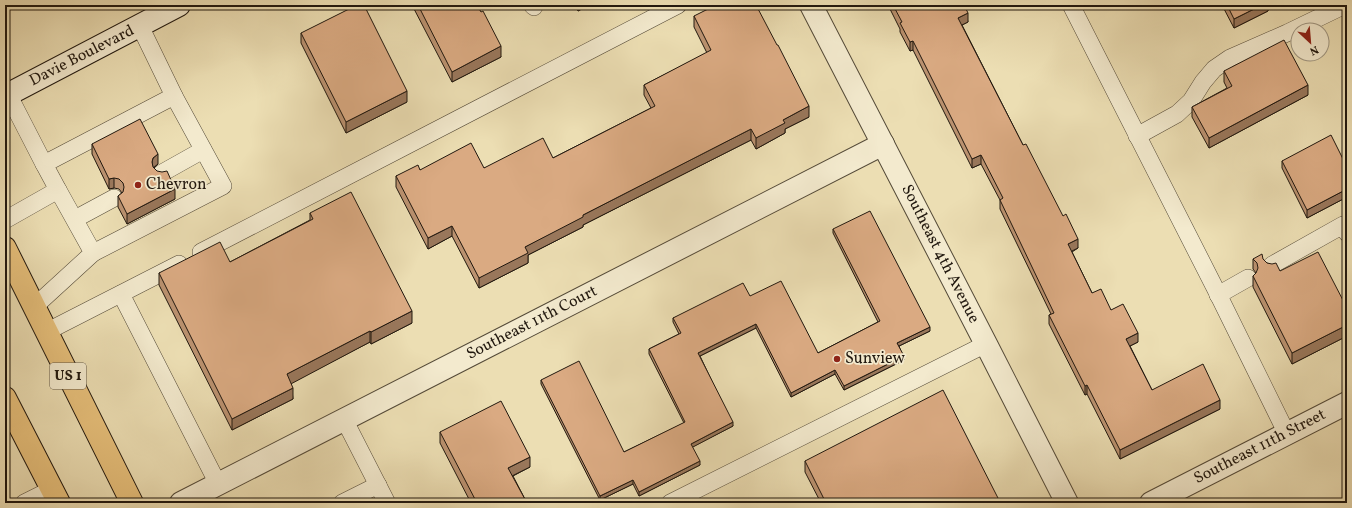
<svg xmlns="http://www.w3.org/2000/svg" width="1352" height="508" viewBox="0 0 1352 508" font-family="Vollkorn,serif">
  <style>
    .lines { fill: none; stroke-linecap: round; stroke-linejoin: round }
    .service-casing { stroke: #544a38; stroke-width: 18 }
    .minor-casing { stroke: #544a38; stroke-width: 24 }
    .secondary-casing { stroke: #21180f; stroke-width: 24 }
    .primary-casing { stroke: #21180f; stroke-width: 24 }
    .service { stroke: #f3eace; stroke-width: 17 }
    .minor { stroke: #f3eace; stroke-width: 22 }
    .secondary { stroke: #f3eace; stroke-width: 22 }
    .primary { stroke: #e6bf7a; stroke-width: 22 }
    .wall { fill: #bb9270; stroke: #21180f }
    .shaded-wall { fill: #99775b; stroke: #21180f }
    .building { fill: #daaa82; stroke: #21180f }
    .poi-dot { fill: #8f2418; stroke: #f3eace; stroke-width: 1.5 }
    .labels { text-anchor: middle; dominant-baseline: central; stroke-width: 3.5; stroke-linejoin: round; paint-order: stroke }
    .shield { fill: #f3eace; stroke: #605748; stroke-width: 1 }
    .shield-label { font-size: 15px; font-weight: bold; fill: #21180f }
    .street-label { font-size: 16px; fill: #21180f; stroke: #f3eace }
    .poi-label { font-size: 16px; fill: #21180f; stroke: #f3eace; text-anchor: start }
  </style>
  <rect width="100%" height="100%" fill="#ecdeb3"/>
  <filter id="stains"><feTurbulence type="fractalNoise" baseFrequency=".005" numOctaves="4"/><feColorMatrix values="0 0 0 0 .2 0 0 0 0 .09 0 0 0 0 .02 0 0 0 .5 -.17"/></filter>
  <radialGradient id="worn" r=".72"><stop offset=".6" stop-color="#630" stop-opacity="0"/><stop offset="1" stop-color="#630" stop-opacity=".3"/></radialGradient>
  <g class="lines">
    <defs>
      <g id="service">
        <polyline points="532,5 534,7"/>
        <polyline points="1071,5 1215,288 1287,434"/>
        <polyline points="8,94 44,164"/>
        <polyline points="1137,136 1177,114 1191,101 1203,82 1214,69 1230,58 1287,33 1345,5"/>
        <polyline points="162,173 203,150"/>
        <polyline points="75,219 114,198"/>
        <polyline points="5,220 58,190 44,164 174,96 140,26"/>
        <polyline points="201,252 678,5"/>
        <polyline points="93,253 223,186 174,96"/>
        <polyline points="1272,265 1343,225 1347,233"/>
        <polyline points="121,294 218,484"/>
        <polyline points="1218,295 1248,278"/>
        <polyline points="34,307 93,253 58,190"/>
        <polyline points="46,332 179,264"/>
        <polyline points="344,419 387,503"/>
        <polyline points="24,503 52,489"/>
        <polyline points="342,503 378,485"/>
        <polyline points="670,503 986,344"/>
      </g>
      <g id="minor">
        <polyline points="811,5 986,344 1067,503"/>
        <polyline points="181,503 883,144"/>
        <polyline points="1151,503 1347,403"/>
      </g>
      <polyline id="secondary" points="5,96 179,5"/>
      <g id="primary">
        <polyline points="5,248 132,503"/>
        <polyline points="5,398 59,503"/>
      </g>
    </defs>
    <use href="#service" class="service-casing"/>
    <use href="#minor" class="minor-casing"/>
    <use href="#secondary" class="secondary-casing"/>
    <use href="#primary" class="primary-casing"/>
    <use href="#service" class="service"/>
    <use href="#minor" class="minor"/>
    <use href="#secondary" class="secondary"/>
    <use href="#primary" class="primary"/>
  </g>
  <g class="wall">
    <polygon points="412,5 477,5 501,57 452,82"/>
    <polygon points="575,5 589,5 578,11"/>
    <polygon points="888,5 964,5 968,22 962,25 1023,145 1078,248 1072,252 1092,293 1111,310 1138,342 1130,346 1152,390 1220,409 1120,459 1087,394 1085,395 1049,324 1049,315 1051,314 1000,209 1000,200 981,164 972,168 913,50 910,51 900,32 900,29"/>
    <polygon points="1222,5 1268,5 1268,11 1234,28"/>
    <polygon points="694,16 809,117 785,129 785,133 756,149 751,140 583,225 583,227 528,255 528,263 479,288 452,236 428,249 396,187 396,176 420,170 484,168 553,158 651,108 644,95 644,85 707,53 694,27"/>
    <polygon points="301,33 407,102 346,133 301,43"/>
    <polygon points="1224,71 1308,95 1209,148 1192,117 1192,107 1227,88 1224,82"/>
    <polygon points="92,144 158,164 154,168 175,199 127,224 118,207 118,196 122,193 119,189 114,188 109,189 92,154"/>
    <polygon points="1282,161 1347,167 1347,197 1307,218 1282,168"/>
    <polygon points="310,213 412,323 371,344 370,342 291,383 293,399 232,430 159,285 159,273 230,262 310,220"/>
    <polygon points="833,229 930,331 899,346 904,360 844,390 835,374 791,397 756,328 700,356 733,426 692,447 700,465 639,496 633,484 600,500 541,384 541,380 624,452 684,423 649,354 649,349 679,334 673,322 673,318 750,296 818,353 878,322 833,233"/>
    <polygon points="1253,259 1263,259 1267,263 1280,271 1347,308 1347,336 1292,364 1253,287 1253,276 1256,273 1253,269"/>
    <polygon points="440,432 530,467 513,476 527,503 471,503 440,443"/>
    <polygon points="805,461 999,503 821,503 805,472"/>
  </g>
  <g class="shaded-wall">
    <polygon points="578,5 589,5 578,11"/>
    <polygon points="1262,5 1268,5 1268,11 1234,28 1234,19"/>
    <polygon points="968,13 968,22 958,27 958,18"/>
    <polygon points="913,41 913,50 910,51 910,42"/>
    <polygon points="501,46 501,57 452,82 452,72"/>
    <polygon points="1308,85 1308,95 1209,148 1209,138"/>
    <polygon points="407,91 407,102 346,133 346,122"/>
    <polygon points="809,106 809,117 785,129 785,133 756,149 756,138 783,120"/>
    <polygon points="751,129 751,140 583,225 583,227 528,255 528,263 479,288 479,278 525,247 583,215"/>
    <polygon points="158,154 158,164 153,168 152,162 153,158"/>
    <polygon points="981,155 981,164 972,168 972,159"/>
    <polygon points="114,178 114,188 109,189 109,179"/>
    <polygon points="175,189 175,199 127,224 127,214"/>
    <polygon points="1347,189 1347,197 1307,218 1307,210"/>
    <polygon points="452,226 452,236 428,249 428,238"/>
    <polygon points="1078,239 1078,248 1068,253 1068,244"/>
    <polygon points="412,311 412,323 371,344 371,332"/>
    <polygon points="756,324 756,328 698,357 698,353"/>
    <polygon points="1347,325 1347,336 1292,364 1292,353"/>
    <polygon points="930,327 930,331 897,347 897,343"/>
    <polygon points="370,331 370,342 287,386 287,374"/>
    <polygon points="1138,333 1138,342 1126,348 1126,339"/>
    <polygon points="904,356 904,360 844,390 844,386"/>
    <polygon points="835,370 835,374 791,397 791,393"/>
    <polygon points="1087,385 1087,394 1085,395 1085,386"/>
    <polygon points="293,388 293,399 232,430 232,419"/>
    <polygon points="1220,400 1220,409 1120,459 1120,450"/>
    <polygon points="733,422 733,426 691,448 691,444"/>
    <polygon points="530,457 530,467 508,478 508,468"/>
    <polygon points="700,461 700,465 639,496 639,492"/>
    <polygon points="633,480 633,484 600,500 600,496"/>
    <polygon points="999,500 999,503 992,503"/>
  </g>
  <g class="building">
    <polygon points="357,5 364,5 407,91 346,122 301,33"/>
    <polygon points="418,5 477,5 481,12 483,11 501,46 452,72"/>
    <polygon points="716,5 756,5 777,45 778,45 809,106 783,120 785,123 756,138 751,129 583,215 583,217 525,247 528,253 479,278 452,226 428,238 396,176 418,165 420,170 471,143 484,168 543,138 553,158 655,106 644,85 711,50 694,16"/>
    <polygon points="893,5 964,5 968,13 958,18 1023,145 1026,144 1063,216 1066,214 1078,239 1068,244 1092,293 1101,289 1111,310 1123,304 1138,333 1126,339 1152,390 1203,364 1220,400 1120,450 1087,385 1085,386 1049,315 1054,313 1000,200 1003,198 981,155 972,159 913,41 910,42 900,23 902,22"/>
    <polygon points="1227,5 1262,5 1234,19"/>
    <polygon points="1284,40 1308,85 1209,138 1192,107 1232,86 1224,71"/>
    <polygon points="140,119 158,154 153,158 152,162 153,167 157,171 162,172 167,171 175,189 127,214 118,196 123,192 124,187 123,183 119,179 114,178 109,179 92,144"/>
    <polygon points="1331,135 1347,167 1347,189 1307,210 1282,161"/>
    <polygon points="351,192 412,311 371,332 370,331 287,374 293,388 232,419 159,273 220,242 230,262 313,219 310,213"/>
    <polygon points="870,211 930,327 897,343 904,356 844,386 835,370 791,393 756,324 698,353 733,422 691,444 700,461 639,492 633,480 600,496 541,380 579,361 624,452 685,422 649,349 681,333 673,318 743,283 750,296 781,281 818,353 880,321 833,229"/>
    <polygon points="1318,252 1347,308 1347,325 1292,353 1253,276 1256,273 1258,268 1257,263 1253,259 1262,254 1263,259 1267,263 1272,264 1276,263 1280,271"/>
    <polygon points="943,390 999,500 992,503 826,503 805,461"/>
    <polygon points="501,401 530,457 508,468 527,503 477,503 440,432"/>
  </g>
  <g class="poi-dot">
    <circle cx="138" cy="185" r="4"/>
    <circle cx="837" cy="359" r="4"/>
  </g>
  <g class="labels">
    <rect class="shield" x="50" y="363" width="36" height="26" rx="3"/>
    <g class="shield-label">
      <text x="68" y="376">US 1</text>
    </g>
    <g class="street-label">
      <text transform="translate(82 56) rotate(-27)">Davie Boulevard</text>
      <text transform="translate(940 254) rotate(63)">Southeast 4th Avenue</text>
      <text transform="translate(532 323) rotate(-27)">Southeast 11th Court</text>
      <text transform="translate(1260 447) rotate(-27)">Southeast 11th Street</text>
    </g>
    <g class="poi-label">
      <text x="146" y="185">Chevron</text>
      <text x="845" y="359">Sunview</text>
    </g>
  </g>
  <rect width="1352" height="508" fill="none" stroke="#ecdeb3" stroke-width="20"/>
  <rect x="6" y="6" width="1340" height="496" fill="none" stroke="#21180f" stroke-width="2"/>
  <rect x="10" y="10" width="1332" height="488" fill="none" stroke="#21180f"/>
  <g transform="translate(1310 42) rotate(154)"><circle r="19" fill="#f3eace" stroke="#9f9682"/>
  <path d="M0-3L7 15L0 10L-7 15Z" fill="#8f2418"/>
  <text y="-6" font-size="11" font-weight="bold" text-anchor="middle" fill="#21180f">N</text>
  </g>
  <rect width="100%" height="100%" filter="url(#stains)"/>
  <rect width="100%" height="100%" fill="url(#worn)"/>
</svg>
